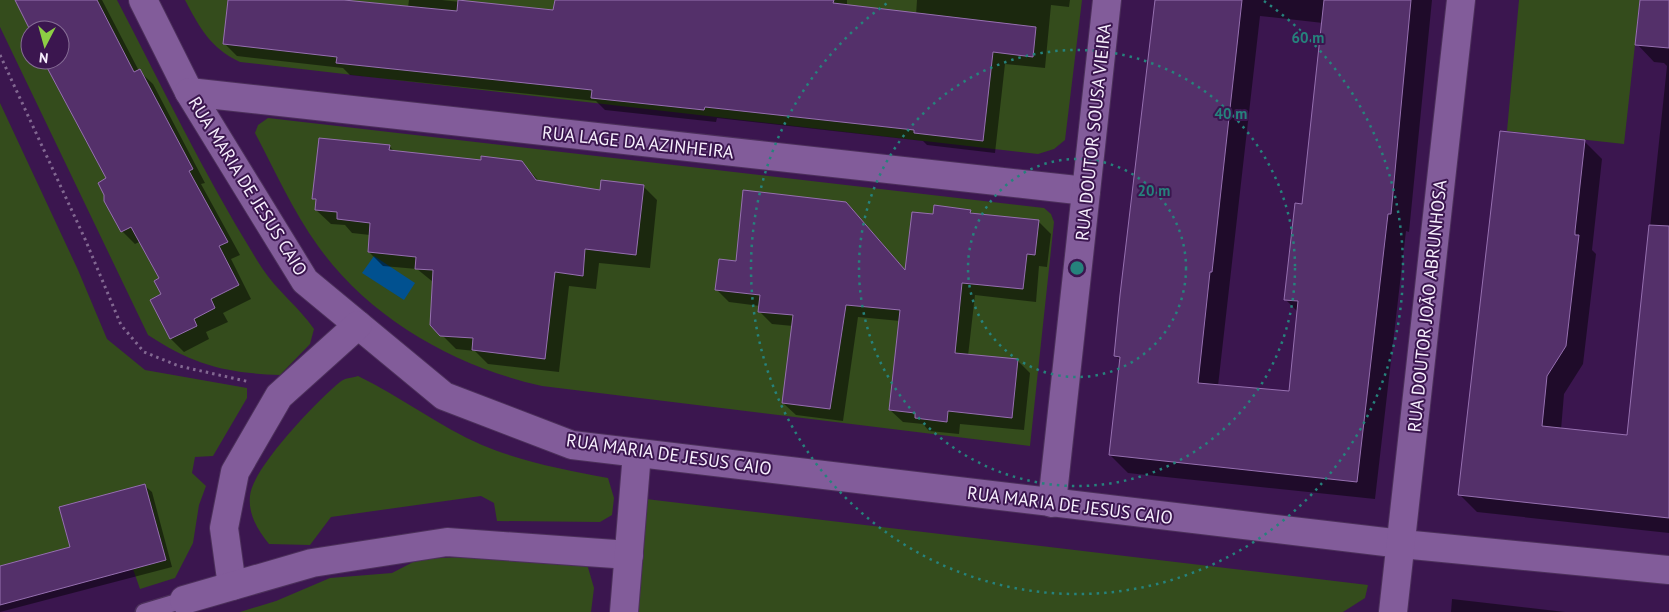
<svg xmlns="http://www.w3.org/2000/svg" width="1669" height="612" viewBox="0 0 1669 612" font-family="'PT Sans',sans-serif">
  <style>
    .green { fill: #344c1c; fill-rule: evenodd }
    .water { fill: #015190 }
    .shadow { fill: #0007; fill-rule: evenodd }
    .building { fill: #54306a; stroke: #9670b0 }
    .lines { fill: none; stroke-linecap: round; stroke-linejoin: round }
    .service-casing { stroke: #4c305b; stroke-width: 19 }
    .minor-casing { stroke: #4c305b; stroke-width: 30 }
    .path { stroke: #826891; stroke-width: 3; stroke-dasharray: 2.5 4; stroke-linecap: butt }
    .service { stroke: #825c9a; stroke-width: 16 }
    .minor { stroke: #825c9a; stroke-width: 28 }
    .ring { fill: none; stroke: #26827c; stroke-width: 2.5; stroke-dasharray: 2.5 5 }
    .labels { text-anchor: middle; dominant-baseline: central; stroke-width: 4; stroke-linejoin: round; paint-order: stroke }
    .street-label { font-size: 18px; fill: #f7effd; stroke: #3b164f }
    .centre { fill: #26827c; stroke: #3b164f; stroke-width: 2.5 }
    .ring-label { font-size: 15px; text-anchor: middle; font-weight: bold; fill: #26827c; stroke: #3b164f; stroke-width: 4; stroke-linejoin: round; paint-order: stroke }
  </style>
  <rect width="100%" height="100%" fill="#3b164f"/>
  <g class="green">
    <path d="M 0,0 L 117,0 C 164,90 208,183 262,268 C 277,291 299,307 314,329 L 310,344 L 280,375 C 225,373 194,365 148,335 L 0,27 ZM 30,30 L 60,30 L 60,60 L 30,60 Z"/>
    <path d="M 185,0 L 1082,0 L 1065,140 L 1054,149 L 1038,154 L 240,62 C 210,48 200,28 185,0 Z"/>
    <polygon points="1519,0 1640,0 1624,144 1507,131"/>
    <polygon points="0,103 78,270 107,339 145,370 247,388 247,398 213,456 195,457 192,473 206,486 199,505 193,543 175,578 140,589 133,569 166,560 145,484 59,507 70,547 0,566"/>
    <path d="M 268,118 L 1044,208 L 1051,214 L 1054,222 L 1030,446 L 542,386 C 456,367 370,319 318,246 C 293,211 275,171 255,133 L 258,125 Z"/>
    <path d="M 358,376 C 400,396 440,427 482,445 C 522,462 566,470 608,478 L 614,498 L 612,515 L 600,522 L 497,521 L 494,503 L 481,496 L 331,517 L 310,545 L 269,544 C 258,530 248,515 250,496 C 252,468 318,400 340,382 C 344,378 352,378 358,376 Z"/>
    <polygon points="646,499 1368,585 1365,598 1343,612 637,612"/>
    <polygon points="463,557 587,564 594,588 591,612 240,612 276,601 330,578 392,573 419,559"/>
  </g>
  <polygon class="water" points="374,256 415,283 404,300 362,273"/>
  <g class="shadow">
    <polygon points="17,0 102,0 139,71 153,84 205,183 201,184 240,255 231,259 251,299 223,313 228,322 206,332 209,339 184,352 171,339 151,300 163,295 161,279 141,241 135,244 122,231 108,179 45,60 60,60 60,30 33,30"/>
    <polygon points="229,0 331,0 408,7 409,0 442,0 554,12 556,0 847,0 847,6 916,15 917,0 1070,0 1069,7 1051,5 1045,68 1005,64 995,153 927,145 923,141 717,118 716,122 605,110 596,101 350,75 343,68 237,56 224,43"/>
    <path d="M 1155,0 L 1432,0 L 1409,232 L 1406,231 L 1375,499 L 1128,473 L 1110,455 L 1121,361 L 1115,356 ZM 1260,16 L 1323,23 L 1303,206 L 1285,299 L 1298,312 L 1290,393 L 1218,386 Z"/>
    <polygon points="1642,0 1669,0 1669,533 1477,512 1459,494 1584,141 1602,159 1592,250 1596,254 1583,364 1564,394 1561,430 1628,437 1667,66 1664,63 1654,62 1637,44"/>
    <polygon points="389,146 394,151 482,161 521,162 540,182 601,191 643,186 657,200 650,268 599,263 596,289 569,286 559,372 488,364 475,351 456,349 431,324 433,282 417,269 383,266 369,252 370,235 352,233 345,225 331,224 316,210 317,202 313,198"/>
    <polygon points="970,211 974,214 1038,221 1051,234 1047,267 1039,266 1036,302 975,295 968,356 1017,360 1030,373 1024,430 960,424 959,434 929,431 923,424 903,422 890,410 900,321 858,317 843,421 796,415 783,403 793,326 772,324 759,311 760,306 729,302 716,289 737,262 858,216 906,271 934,216"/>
    <polygon points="145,486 152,492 172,567 0,612 0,568 71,548"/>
    <polygon points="1452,599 1565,612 1451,612"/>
  </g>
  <g class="building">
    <polygon points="15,0 97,0 134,72 140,69 193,169 189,171 228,242 219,246 239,285 211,299 215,308 194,319 197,326 170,339 150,300 161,294 154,281 159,278 131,227 121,232 104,201 104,195 98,183 106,178 43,60 60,60 60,30 30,30"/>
    <polygon points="228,0 344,0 457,11 458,0 553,10 555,0 834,0 833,3 1036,27 1033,57 993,52 983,141 914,133 914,130 705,107 704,110 591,98 592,90 336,63 337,57 223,44"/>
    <polygon points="1155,0 1242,0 1212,272 1210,272 1198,383 1289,391 1298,301 1284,300 1295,203 1302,204 1324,0 1411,0 1391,214 1388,214 1357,482 1109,455 1120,357 1114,356 1120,295"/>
    <polygon points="1640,0 1669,0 1669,48 1635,45"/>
    <polygon points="1500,131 1585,140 1575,231 1575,235 1579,235 1566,346 1547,376 1542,426 1627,435 1649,225 1669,226 1669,518 1458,495"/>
    <polygon points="319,138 390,145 389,150 481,160 481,156 522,161 536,180 600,190 601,180 644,185 636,255 585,249 583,276 555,272 545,359 472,350 473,338 440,336 430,325 433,270 415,269 416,257 368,252 370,223 337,219 337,212 315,210 316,199 312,199"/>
    <polygon points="743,190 846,202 905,270 912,212 933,214 934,205 971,210 970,213 1039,220 1035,255 1027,254 1023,289 962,283 955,353 1018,359 1012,418 948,411 947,422 915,418 915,413 889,410 900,310 846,305 830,409 782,403 793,315 758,312 760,295 715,290 719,259 736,261"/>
    <polygon points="145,484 166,560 0,605 0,566 70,547 59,507"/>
  </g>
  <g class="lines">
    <defs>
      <polyline id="service" points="144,612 184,600 183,608"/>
      <g id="minor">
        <polyline points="143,0 189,92 305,281 444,396 572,445 1402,544 1669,570"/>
        <polyline points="189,92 1086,191"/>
        <polyline points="1052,503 1107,0"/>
        <polyline points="232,586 224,528 235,472 279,396 358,325"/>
        <polyline points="184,600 312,563 447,542 629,555"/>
        <polyline points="624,612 637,453"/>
        <polyline points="1393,612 1461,0"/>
      </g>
    </defs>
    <use href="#service" class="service-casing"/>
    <use href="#minor" class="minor-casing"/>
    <polyline class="path" points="0,55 85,239 121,325 144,352 179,366 250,382"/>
    <use href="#service" class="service"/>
    <use href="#minor" class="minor"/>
  </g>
  <g class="ring">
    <circle cx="1077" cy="268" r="109"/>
    <circle cx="1077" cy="268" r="218"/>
    <path d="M1264 1A326 326 0 1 1 890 1"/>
  </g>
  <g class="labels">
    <g class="street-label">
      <text transform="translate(1093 132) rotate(-84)">RUA DOUTOR SOUSA VIEIRA</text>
      <text transform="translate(638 142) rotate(6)">RUA LAGE DA AZINHEIRA</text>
      <text transform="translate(248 186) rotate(58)">RUA MARIA DE JESUS CAIO</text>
      <text transform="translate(1427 306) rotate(-84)">RUA DOUTOR JOÃO ABRUNHOSA</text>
      <text transform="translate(669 454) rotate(8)">RUA MARIA DE JESUS CAIO</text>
      <text transform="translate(1070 505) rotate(7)">RUA MARIA DE JESUS CAIO</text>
    </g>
  </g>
  <circle cx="1077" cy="268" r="8" class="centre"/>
  <g class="ring-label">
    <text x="1308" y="43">60 m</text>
    <text x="1231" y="119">40 m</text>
    <text x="1154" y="196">20 m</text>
  </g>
  <g transform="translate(45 45) rotate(186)"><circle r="24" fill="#3b164f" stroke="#866d95"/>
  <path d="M0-4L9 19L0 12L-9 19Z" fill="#8dce44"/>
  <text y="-8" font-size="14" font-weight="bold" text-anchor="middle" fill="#f7effd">N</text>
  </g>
</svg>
